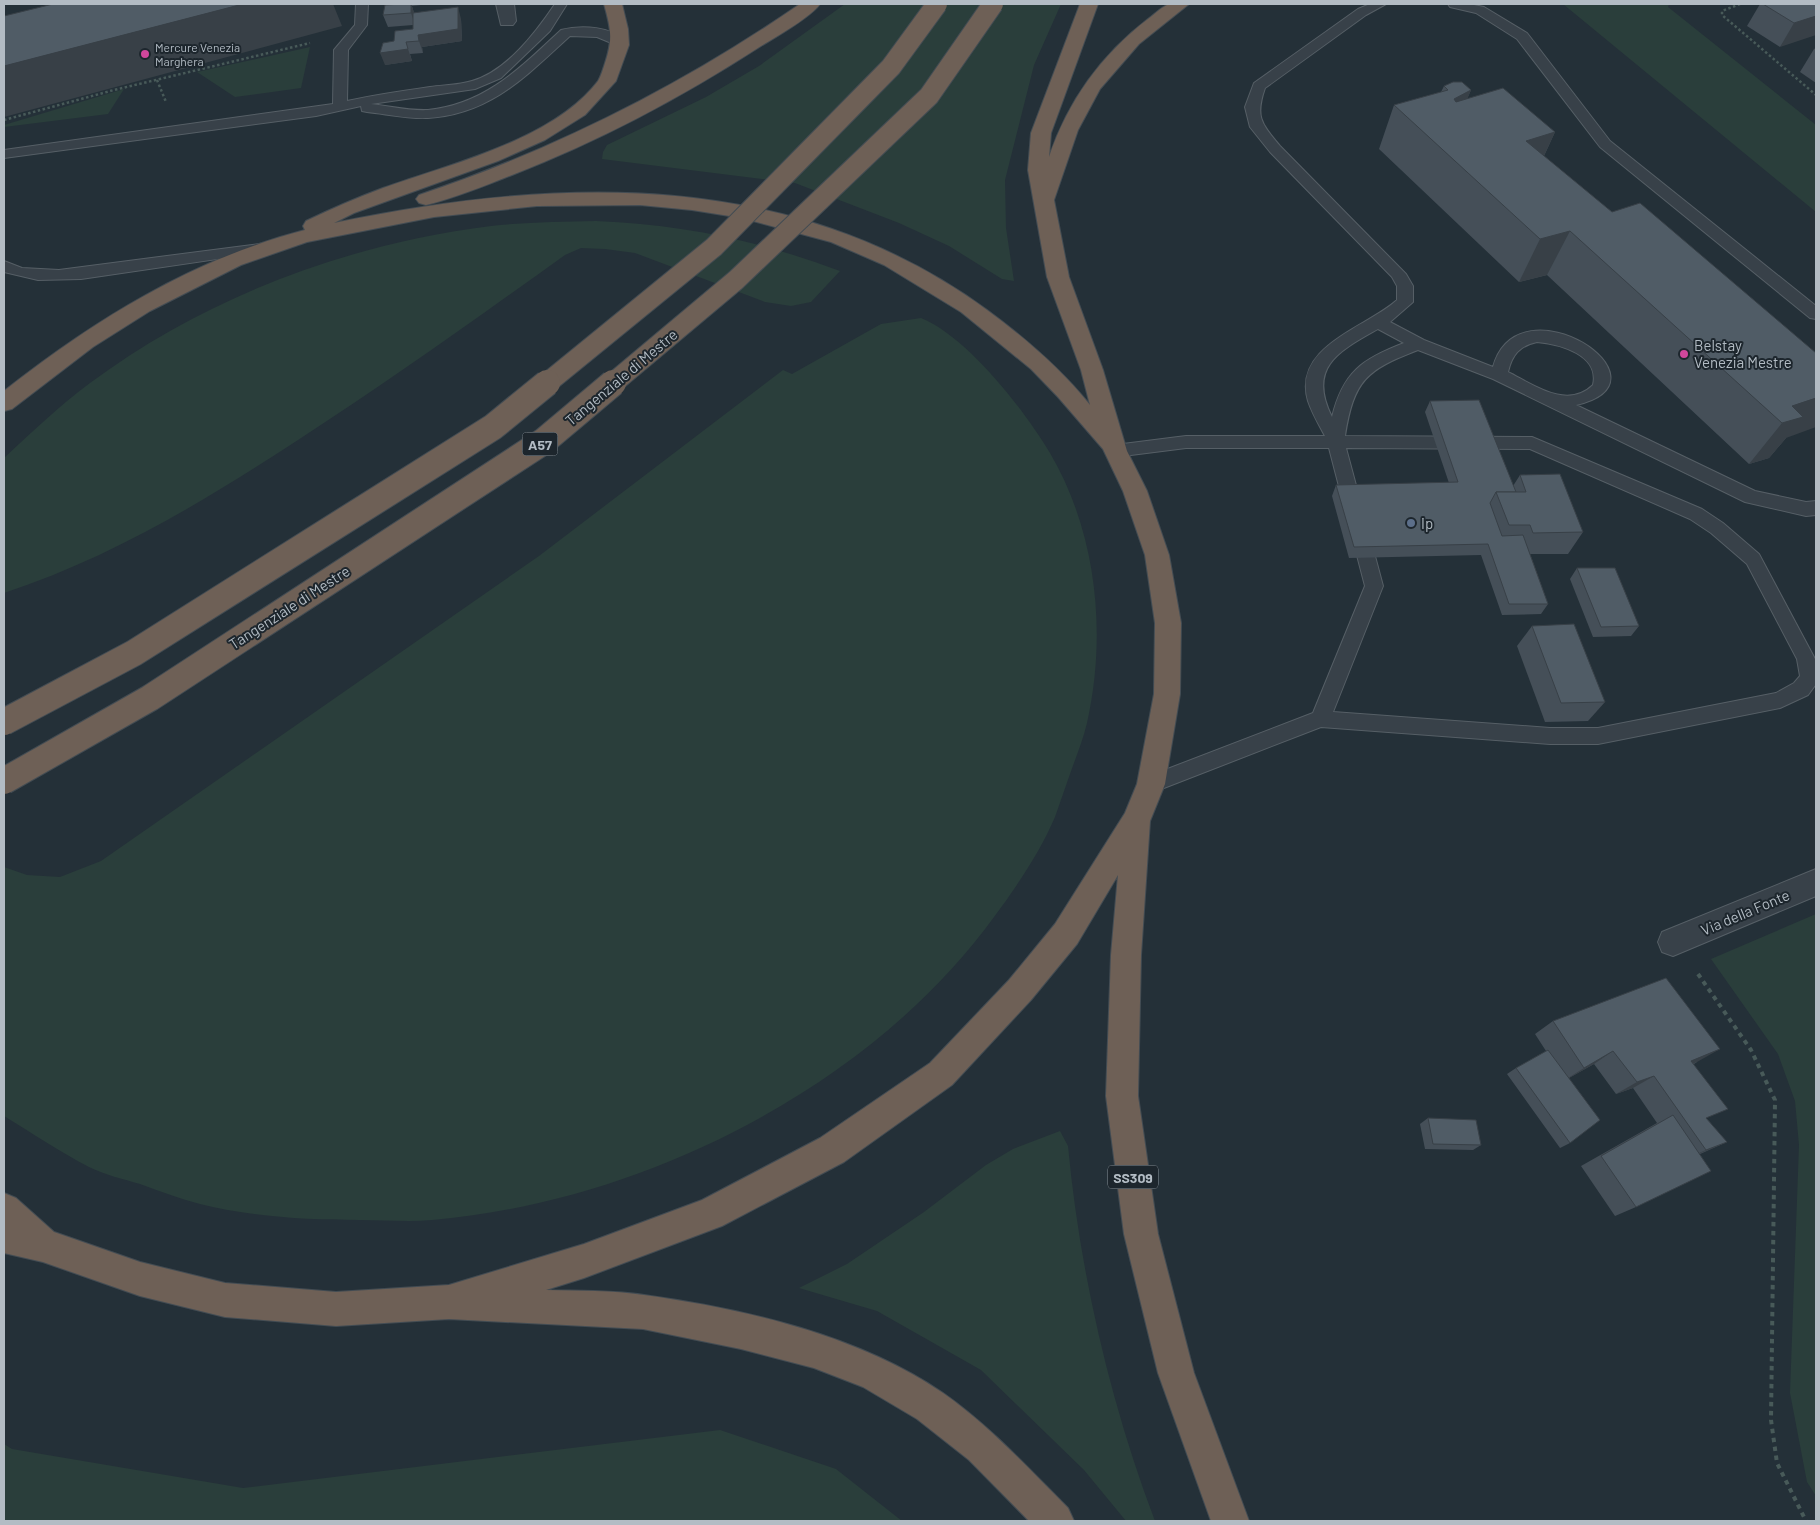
<svg xmlns="http://www.w3.org/2000/svg" width="1820" height="1525" viewBox="0 0 1820 1525" font-family="Barlow,sans-serif">
  <style>
    .green { fill: #2a3e3b }
    .lines { fill: none; stroke-linecap: round; stroke-linejoin: round }
    .lane-casing { stroke: #565f66; stroke-width: 2 }
    .street-casing { stroke: #565f66; stroke-width: 2 }
    .highway-casing { stroke: #434c53; stroke-width: 2 }
    .path-far1 { stroke: #485a59; stroke-width: 2.5; stroke-dasharray: 2.5 2.5; stroke-linecap: butt }
    .path { stroke: #485a59; stroke-width: 4; stroke-dasharray: 4.5 4.5; stroke-linecap: butt }
    .lane { fill: #384149; fill-rule: evenodd }
    .street { fill: #384149; fill-rule: evenodd }
    .highway { fill: #6e6056; fill-rule: evenodd }
    .highway-bridge-far1-casing { stroke: #434c53; stroke-width: 22; stroke-linecap: butt }
    .highway-bridge-casing { stroke: #434c53; stroke-width: 28; stroke-linecap: butt }
    .highway-bridge-far1 { stroke: #6e6056; stroke-width: 20 }
    .highway-bridge { stroke: #6e6056; stroke-width: 26 }
    .wall { fill: #454f58 }
    .shaded-wall { fill: #384047 }
    .building { fill: #505c66; stroke: #384047 }
    .hotel-dot { fill: #d1479c; stroke: #1d262d; stroke-width: 2 }
    .service-dot { fill: #5c6f8a; stroke: #1d262d; stroke-width: 2 }
    .labels { text-anchor: middle; dominant-baseline: central; stroke-width: 4; stroke-linejoin: round; paint-order: stroke }
    .far-poi-label { font-size: 12px; fill: #b3bcc4; stroke: #1d262d; text-anchor: start }
    .shield { fill: #1d262d; stroke: #868f97; stroke-width: 1 }
    .shield-label { font-size: 14px; font-weight: bold; fill: #b3bcc4 }
    .poi-label { font-size: 15px; fill: #b3bcc4; stroke: #1d262d; text-anchor: start }
    .street-label { font-size: 15px; fill: #b3bcc4; stroke: #1d262d }
  </style>
  <rect width="100%" height="100%" fill="#243038"/>
  <g class="green">
    <polygon points="845,4 1061,4 1034,65 1005,180 1006,228 1014,281 1002,279 949,246 899,223 795,183 602,159 603,152 607,145 706,97 759,66"/>
    <polygon points="1563,4 1669,4 1668,7 1816,125 1816,212"/>
    <polygon points="310,47 301,88 235,97 197,72"/>
    <polygon points="124,89 108,114 4,127 4,125"/>
    <path d="M 596,221 C 685,225 757,240 840,271 L 811,302 L 791,306 L 765,302 L 635,253 L 605,249 L 581,248 L 565,255 C 477,318 389,381 298,440 C 205,501 110,558 4,593 L 4,458 C 32,432 59,406 90,383 C 206,297 347,244 491,226 C 526,222 561,222 596,221 Z"/>
    <path d="M 921,318 C 968,337 1024,410 1050,453 C 1097,533 1107,634 1087,723 C 1083,740 1076,757 1070,774 C 1065,788 1060,803 1055,817 C 1040,852 1017,886 994,917 C 870,1088 642,1202 432,1220 C 409,1222 384,1220 360,1220 C 307,1220 252,1217 200,1204 C 180,1199 160,1191 140,1184 C 123,1179 105,1175 89,1167 C 60,1152 32,1133 4,1116 L 4,867 L 27,875 L 60,877 L 101,861 L 539,556 L 783,370 L 792,374 L 881,324 Z"/>
    <polygon points="1816,914 1816,1496 1807,1482 1790,1393 1799,1145 1795,1101 1778,1054 1711,959"/>
    <path d="M 1060,1131 L 1068,1146 C 1080,1273 1110,1402 1155,1521 L 1126,1521 L 1084,1470 L 981,1370 L 877,1311 L 799,1288 L 847,1264 L 924,1212 L 986,1165 L 1013,1149 Z"/>
    <polygon points="720,1430 836,1469 902,1521 4,1521 4,1444 12,1449 243,1488"/>
  </g>
  <g class="lines">
    <defs>
      <g id="lane">
        <path d="M 356,4 L 368,4 L 367,25 L 348,50 L 347,101 C 375,95 402,91 430,87 C 444,85 459,85 472,81 C 507,71 536,32 555,4 L 567,4 L 550,31 L 501,78 L 475,89 L 371,104 C 389,106 410,111 428,110 C 486,104 521,67 561,30 C 581,25 613,26 628,43 L 621,47 L 597,37 L 570,36 C 526,76 491,114 428,118 C 408,119 386,114 367,112 L 362,111 L 361,106 L 316,116 L 4,158 L 4,150 L 333,104 L 334,50 L 355,25 Z"/>
        <path d="M 1370,4 L 1386,4 L 1366,15 L 1265,88 C 1255,117 1261,123 1280,146 L 1406,274 L 1413,286 L 1413,302 L 1390,322 L 1424,340 L 1493,367 C 1518,276 1680,381 1576,405 L 1755,491 L 1806,502 L 1816,501 L 1816,515 L 1806,516 L 1745,502 L 1493,379 L 1418,350 C 1366,370 1354,380 1345,436 L 1532,437 L 1702,509 L 1723,523 L 1759,554 L 1815,659 L 1816,684 L 1808,695 L 1780,708 L 1598,744 L 1550,744 L 1321,727 L 1151,793 L 1144,790 L 1141,784 L 1144,778 L 1313,713 L 1365,586 L 1329,448 L 1186,448 L 1115,457 L 1109,455 L 1107,451 L 1109,447 L 1115,445 L 1186,436 L 1325,436 C 1319,425 1312,413 1308,401 C 1292,346 1366,328 1397,300 L 1397,286 L 1392,277 L 1270,152 L 1250,127 L 1245,107 L 1254,83 L 1358,9 ZM 1378,329 L 1404,343 C 1362,359 1343,372 1332,417 C 1307,367 1339,351 1378,329 ZM 1537,342 C 1560,344 1600,355 1593,385 C 1567,410 1534,385 1508,372 C 1512,355 1519,346 1537,342 ZM 1346,448 L 1530,449 L 1690,519 L 1711,533 L 1747,564 L 1797,659 L 1800,676 L 1794,683 L 1776,693 L 1598,728 L 1550,728 L 1333,712 L 1383,586 Z"/>
        <polygon points="1448,4 1469,4 1484,7 1527,33 1610,141 1816,306 1816,319 1810,318 1600,147 1517,39 1476,13 1450,7"/>
        <polygon points="267,243 275,248 272,251 81,279 38,280 4,272 4,261 22,268 59,270"/>
      </g>
      <g id="street">
        <polygon points="496,4 514,4 516,21 513,25 501,25"/>
        <polygon points="1816,869 1816,896 1673,956 1662,952 1658,942 1662,932"/>
      </g>
      <g id="highway">
        <path d="M 604,4 L 622,4 L 628,29 L 629,45 L 616,81 L 585,115 L 545,140 L 498,161 L 354,213 L 334,223 C 559,176 793,168 987,310 C 1025,338 1061,369 1090,405 L 1081,370 L 1047,277 L 1028,170 L 1031,133 L 1080,4 L 1098,4 L 1051,133 L 1049,157 C 1068,101 1101,55 1148,19 C 1154,15 1162,6 1170,4 C 1175,2 1183,4 1189,4 L 1139,44 L 1100,89 L 1078,130 L 1054,200 L 1069,277 L 1103,370 L 1127,451 L 1147,491 L 1169,555 L 1181,623 L 1180,694 L 1165,784 L 1150,821 L 1141,955 L 1138,1096 L 1158,1234 L 1194,1373 L 1249,1521 L 1211,1521 L 1158,1373 L 1124,1234 L 1106,1096 L 1111,955 L 1118,875 L 1077,944 L 1031,1000 L 952,1085 L 844,1162 L 722,1226 L 584,1278 L 546,1290 C 578,1291 612,1290 644,1295 C 745,1309 858,1335 943,1393 C 990,1426 1028,1468 1068,1508 L 1074,1521 L 1029,1521 L 969,1460 L 917,1419 L 863,1387 L 814,1368 L 741,1349 L 643,1329 L 449,1319 L 336,1326 L 225,1317 L 140,1296 L 43,1262 L 4,1253 L 4,1193 L 16,1198 L 54,1232 L 140,1262 L 225,1283 L 336,1292 L 449,1285 L 584,1244 L 702,1200 L 820,1138 L 930,1063 L 1009,980 L 1055,924 L 1125,813 L 1137,784 L 1154,694 L 1155,623 L 1145,555 L 1123,491 L 1103,449 L 1058,397 L 1031,369 L 961,312 L 884,265 L 831,242 L 742,218 L 692,210 L 640,205 L 537,206 L 434,217 L 307,242 L 241,265 L 150,311 L 93,347 L 12,409 L 4,411 L 4,391 C 94,320 193,259 305,230 L 303,226 L 306,221 C 331,209 356,198 383,188 C 450,164 553,140 598,81 C 601,76 603,69 605,63 C 613,39 611,29 604,4 Z"/>
        <path d="M 800,4 L 820,4 C 811,17 776,37 761,46 C 682,97 600,141 512,175 C 484,186 455,198 426,205 L 419,203 L 416,199 L 419,195 C 556,149 681,86 800,4 Z"/>
      </g>
    </defs>
    <use href="#lane" class="lane-casing"/>
    <use href="#street" class="street-casing"/>
    <use href="#highway" class="highway-casing"/>
    <g class="path-far1">
      <polyline points="1740,4 1722,11 1722,15 1816,95"/>
      <polyline points="157,80 166,102"/>
      <polyline points="4,120 114,90 310,43"/>
    </g>
    <polyline class="path" points="1698,974 1751,1050 1775,1100 1771,1420 1777,1463 1806,1521"/>
    <use href="#lane" class="lane"/>
    <use href="#street" class="street"/>
    <use href="#highway" class="highway"/>
    <defs>
      <g id="highway-bridge-far1">
        <polyline points="546,384 714,247 891,67 937,4"/>
        <polyline points="612,384 736,280 929,96 993,4"/>
      </g>
      <g id="highway-bridge">
        <polyline points="4,722 134,653 493,427 547,383"/>
        <polyline points="4,781 150,698 544,441 613,383"/>
      </g>
    </defs>
    <use href="#highway-bridge-far1" class="highway-bridge-far1-casing"/>
    <use href="#highway-bridge" class="highway-bridge-casing"/>
    <use href="#highway-bridge-far1" class="highway-bridge-far1"/>
    <use href="#highway-bridge" class="highway-bridge"/>
  </g>
  <g class="wall">
    <polygon points="402,4 430,4 412,6 414,13 461,19 462,41 422,47 423,53 410,54 412,61 385,65 394,41 413,29 413,25 388,27 383,15"/>
    <polygon points="1760,4 1816,4 1780,47 1747,26"/>
    <polygon points="1816,48 1816,83 1800,72 1814,49"/>
    <polygon points="1444,86 1471,90 1467,99 1555,132 1544,156 1612,212 1816,353 1786,438 1769,458 1749,464 1547,275 1519,282 1379,149 1394,105 1441,92"/>
    <polygon points="1430,401 1513,486 1520,475 1583,532 1568,554 1530,554 1548,604 1541,614 1502,615 1481,555 1349,558 1332,496 1336,485 1449,483 1425,412"/>
    <polygon points="1577,568 1639,626 1631,636 1593,637 1570,579"/>
    <polygon points="1532,626 1605,702 1588,721 1545,722 1517,646"/>
    <polygon points="1553,1021 1697,1062 1694,1064 1707,1119 1727,1142 1700,1154 1636,1207 1615,1216 1581,1166 1657,1123 1633,1088 1616,1094 1594,1064 1569,1078 1570,1143 1560,1148 1507,1074 1516,1068 1546,1051 1535,1034"/>
    <polygon points="1428,1118 1481,1145 1473,1150 1425,1149 1420,1124"/>
  </g>
  <g class="shaded-wall">
    <polygon points="243,4 333,4 342,26 4,117 4,66"/>
    <polygon points="411,4 415,15 415,25 411,13"/>
    <polygon points="458,7 461,19 462,41 422,47 423,53 419,41 418,35"/>
    <polygon points="1816,16 1816,35 1780,47 1794,23"/>
    <polygon points="408,49 412,61 385,65 380,53"/>
    <polygon points="1471,90 1453,134 1454,99"/>
    <polygon points="1555,132 1535,175 1526,141"/>
    <polygon points="1570,231 1547,275 1519,282 1540,239"/>
    <polygon points="1816,398 1816,427 1786,438 1769,458 1749,464 1782,423 1792,406"/>
    <polygon points="1720,1049 1697,1062 1670,1073 1691,1061"/>
    <polygon points="1613,1051 1594,1064 1565,1080 1584,1068"/>
    <polygon points="1654,1076 1633,1088 1616,1094 1637,1082"/>
    <polygon points="1727,1142 1703,1152 1683,1160 1706,1150"/>
  </g>
  <g class="building">
    <polygon points="53,4 243,4 4,66 4,16"/>
    <polygon points="403,4 411,4 411,13 383,15 385,5"/>
    <polygon points="1763,4 1816,4 1816,16 1794,23"/>
    <polygon points="458,7 458,29 418,35 419,41 406,42 408,49 380,53 383,43 394,41 395,31 413,29 413,13"/>
    <polygon points="1453,82 1462,82 1471,90 1454,99 1456,102 1503,88 1555,132 1526,141 1612,212 1640,203 1816,353 1816,398 1792,406 1803,417 1782,423 1570,231 1540,239 1394,105 1448,90 1444,86"/>
    <polygon points="1479,400 1516,492 1496,492 1490,503 1502,536 1523,535 1548,604 1509,604 1488,544 1354,547 1336,485 1458,482 1430,401"/>
    <polygon points="1560,474 1583,532 1533,533 1530,525 1509,525 1496,492 1526,492 1520,475"/>
    <polygon points="1577,568 1615,568 1639,626 1601,627"/>
    <polygon points="1574,624 1605,702 1561,703 1532,626"/>
    <polygon points="1666,978 1720,1049 1691,1061 1728,1109 1706,1118 1727,1142 1706,1150 1654,1076 1637,1082 1613,1051 1584,1068 1553,1021"/>
    <polygon points="1548,1050 1600,1120 1570,1143 1516,1068"/>
    <polygon points="1673,1115 1711,1171 1636,1207 1601,1156"/>
    <polygon points="1428,1118 1476,1120 1481,1145 1433,1144"/>
  </g>
  <g class="hotel-dot">
    <circle cx="145" cy="54" r="5"/>
    <circle cx="1684" cy="354" r="5"/>
  </g>
  <circle class="service-dot" cx="1411" cy="523" r="5"/>
  <g class="labels">
    <g class="far-poi-label">
      <text x="155" y="47">Mercure Venezia<tspan x="155" dy="14">Marghera</tspan></text>
    </g>
    <g class="shield">
      <rect x="522.5" y="432.5" width="35" height="23" rx="4"/>
      <rect x="1108" y="1165.5" width="50" height="23" rx="4"/>
    </g>
    <g class="shield-label">
      <text x="540" y="444">A57</text>
      <text x="1133" y="1177">SS309</text>
    </g>
    <g class="poi-label">
      <text x="1694" y="345">Belstay<tspan x="1694" dy="17">Venezia Mestre</tspan></text>
      <text x="1421" y="523">Ip</text>
    </g>
    <g class="street-label">
      <text transform="translate(621 377) rotate(-40)">Tangenziale di Mestre</text>
      <text transform="translate(289 607) rotate(-33)">Tangenziale di Mestre</text>
      <text transform="translate(1745 912) rotate(-23)">Via della Fonte</text>
    </g>
  </g>
  <rect width="1820" height="1525" fill="none" stroke="#b3bcc4" stroke-width="10"/>
</svg>
